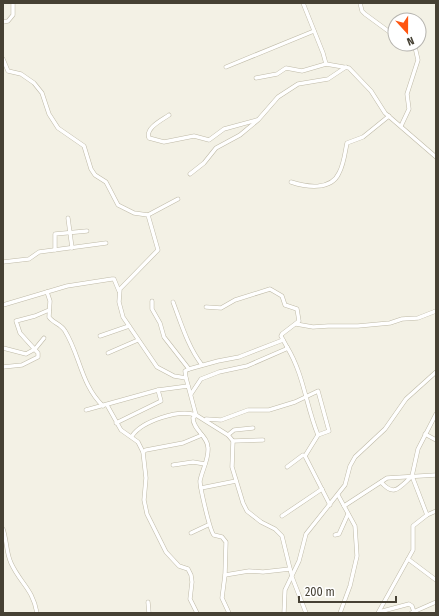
<svg xmlns="http://www.w3.org/2000/svg" width="439" height="616" viewBox="0 0 439 616" font-family="'Fira Sans Condensed',sans-serif">
  <style>
    .lines { fill: none; stroke-linecap: round; stroke-linejoin: round }
    .street-casing { stroke: #bfbaa7; stroke-width: 4.5 }
    .street { stroke: #fff; stroke-width: 3.5 }
  </style>
  <rect width="100%" height="100%" fill="#f3f1e5"/>
  <g class="lines">
    <defs>
      <g id="street">
        <polyline points="303,3 323,53 326,64 349,68 371,91 385,113 436,157"/>
        <polyline points="360,3 362,11 365,14 395,36"/>
        <polyline points="3,22 8,21 13,15 13,3"/>
        <path d="M 3,59 L 8,71 L 21,74 L 34,83 L 42,93 L 49,114 L 58,128 L 84,146 L 91,169 L 95,175 L 106,182 L 118,205 L 134,213 L 148,215 L 158,250 L 120,289 L 119,302 L 123,317 L 157,367 L 174,376 L 186,378 L 196,415 C 179,409 142,421 132,436"/>
        <polyline points="226,67 314,31"/>
        <polyline points="256,78 277,74 286,68 302,71 326,64"/>
        <path d="M 169,115 C 162,120 145,128 149,138 L 164,142 L 194,136 L 209,140 L 224,129 L 257,120"/>
        <polyline points="401,126 409,109 407,94 418,60 415,47 412,44"/>
        <polyline points="190,174 204,163 216,148 240,135 258,120 278,97 298,84 328,79 346,67"/>
        <path d="M 291,182 C 306,187 331,191 339,173 C 344,164 345,152 347,143 L 363,137 L 389,116"/>
        <polyline points="148,215 178,199"/>
        <polyline points="68,218 72,248"/>
        <polyline points="55,250 55,234 87,231"/>
        <polyline points="3,262 29,259 39,252 106,243"/>
        <path d="M 47,292 L 50,301 L 49,317 C 53,323 61,324 65,331 C 80,355 81,385 103,406"/>
        <polyline points="152,301 152,309 160,323 164,337 189,369"/>
        <path d="M 173,302 C 181,323 188,347 202,365"/>
        <polyline points="3,305 67,286 112,279 114,279 119,291"/>
        <polyline points="296,324 313,327 328,326 358,326 390,323 402,319 418,318 436,311"/>
        <polyline points="100,336 129,326"/>
        <path d="M 287,347 C 304,375 306,406 318,435"/>
        <polyline points="3,348 26,354 35,349 44,338"/>
        <polyline points="108,353 138,340"/>
        <polyline points="3,367 22,365 38,357 38,353 20,333 16,321 35,316 49,310"/>
        <polyline points="186,378 185,371 189,369 218,361 239,357 283,340"/>
        <polyline points="191,394 201,379 219,372 247,366 286,349 287,347 281,336 282,334 299,321 297,309 285,305 282,296 270,289 235,300 221,308 206,307"/>
        <polyline points="107,405 121,430 138,442 143,452 146,478 144,500 147,514 166,552 179,566 188,569 191,575 192,582 190,599 197,613"/>
        <polyline points="86,410 158,390 188,386"/>
        <polyline points="206,419 221,420 248,410 269,410 295,402 318,391 329,431 318,435 305,456"/>
        <polyline points="116,423 161,401 158,390"/>
        <polyline points="425,434 436,440"/>
        <polyline points="228,435 234,430 253,428"/>
        <polyline points="233,441 263,440"/>
        <polyline points="143,452 146,450 183,443 202,435"/>
        <polyline points="173,465 193,462 205,464"/>
        <polyline points="287,467 303,455 305,456 330,505"/>
        <path d="M 381,482 C 394,497 399,488 411,477"/>
        <polyline points="201,488 236,481"/>
        <polyline points="338,495 355,526 357,556 350,586 340,613"/>
        <polyline points="344,506 387,478 436,475"/>
        <polyline points="427,515 436,511"/>
        <polyline points="282,516 322,489"/>
        <path d="M 3,529 C 7,541 6,552 11,563 C 20,583 33,589 37,613"/>
        <polyline points="191,533 208,525"/>
        <polyline points="335,535 339,534 348,514"/>
        <polyline points="408,559 436,580"/>
        <polyline points="225,575 249,571 263,572 290,569"/>
        <polyline points="148,602 149,613"/>
        <polyline points="379,612 409,604 412,606 414,612"/>
        <path d="M 229,613 L 222,598 L 225,575 L 226,542 L 222,537 L 214,535 C 210,532 200,487 200,481 C 202,470 209,459 208,448 C 208,436 193,430 193,418 L 196,415 L 228,435 L 233,441 L 232,467 L 243,503 L 247,511 L 261,522 L 275,529 L 282,536 L 292,577 L 306,613"/>
        <polyline points="284,613 285,590 299,561 306,534 345,485 350,466 355,457 385,429 406,399 436,372"/>
        <polyline points="378,613 413,550 413,526 427,515 412,476 418,449 436,414"/>
        <polyline points="411,613 436,602"/>
      </g>
    </defs>
    <use href="#street" class="street-casing"/>
    <use href="#street" class="street"/>
  </g>
  <rect width="439" height="616" fill="none" stroke="#464134" stroke-width="8"/>
  <g transform="translate(407 32) rotate(159)"><circle r="19" fill="#ffffff" stroke="#b5b3ae"/>
  <path d="M0-3L7 15L0 10L-7 15Z" fill="#ff5510"/>
  <text y="-6" font-size="11" font-weight="bold" text-anchor="middle" fill="#464134">N</text>
  </g>
  <path d="M299 596v6h97v-6" fill="none" stroke="#464134" stroke-width="2"/>
  <text x="305" y="596" font-size="12" fill="#464134" stroke="#ffffff" stroke-width="3" paint-order="stroke">200 m</text>
</svg>
